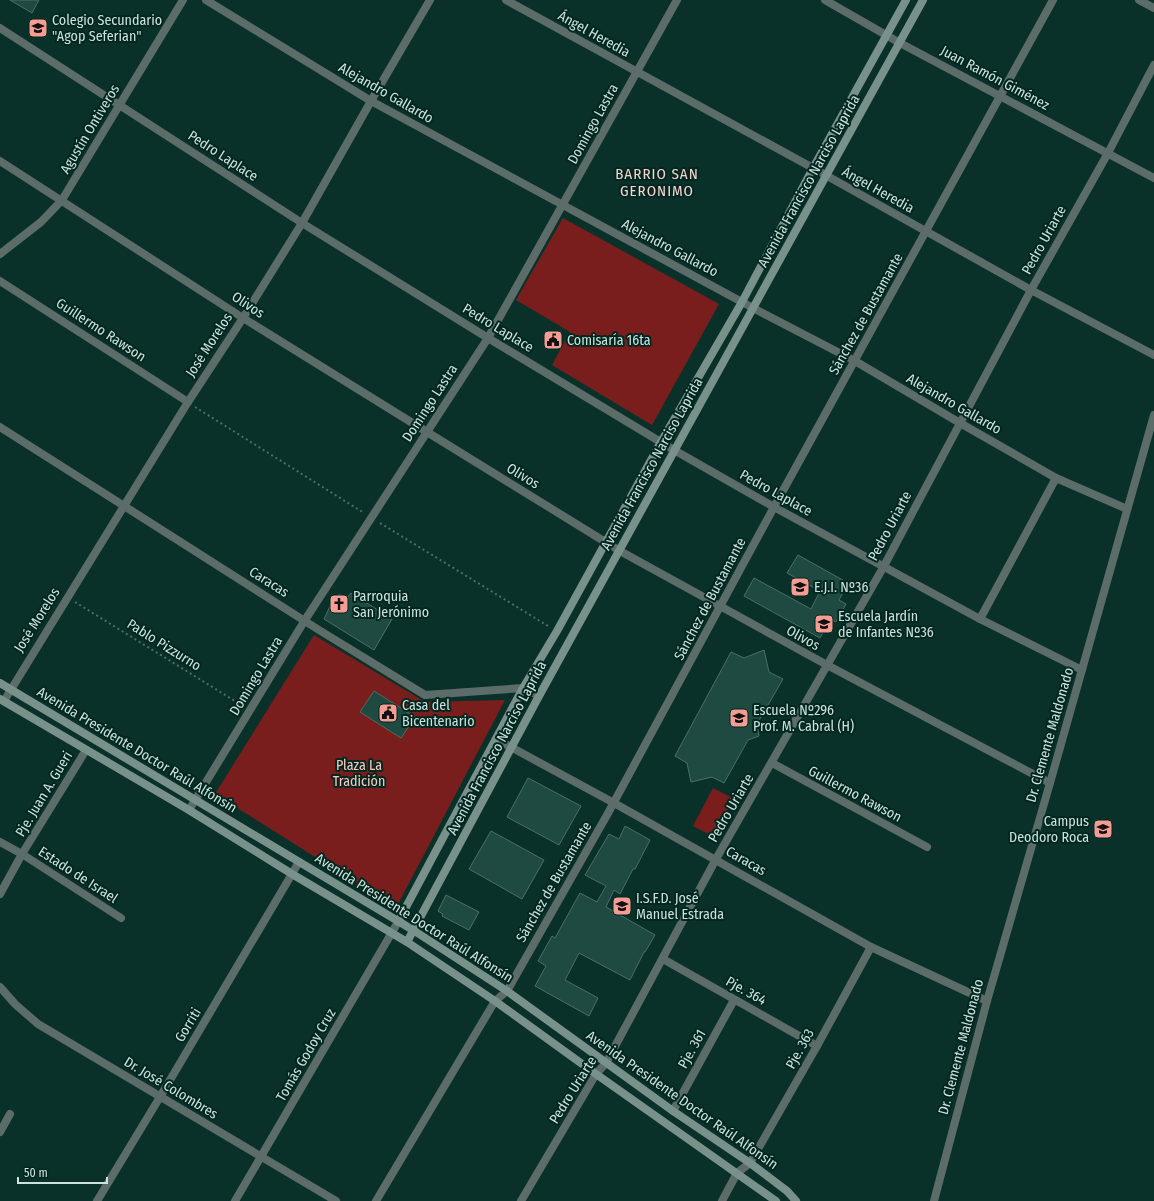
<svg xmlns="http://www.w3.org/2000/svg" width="1154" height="1201" viewBox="0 0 1154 1201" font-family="'Fira Sans Condensed',sans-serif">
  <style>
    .green { fill: #7a1e1d }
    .building { fill: #1f4a41; stroke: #4a6f66 }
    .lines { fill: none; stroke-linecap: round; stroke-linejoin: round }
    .path { stroke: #4d6d66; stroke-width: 2; stroke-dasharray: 2 3; stroke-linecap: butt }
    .minor { stroke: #5c6c68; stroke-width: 8 }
    .tertiary { stroke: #5c6c68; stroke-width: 8 }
    .secondary { stroke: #78918a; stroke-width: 8 }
    .labels { text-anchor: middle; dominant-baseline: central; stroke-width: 4; stroke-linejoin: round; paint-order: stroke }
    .poi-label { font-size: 14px; fill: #cee1dc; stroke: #002720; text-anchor: start }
    .street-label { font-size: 14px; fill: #cee1dc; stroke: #002720 }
    .park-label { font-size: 14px; fill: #fdc7c1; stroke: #002720 }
    .neighbourhood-label { font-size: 15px; letter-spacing: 1px; fill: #f7d4d0; stroke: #002720 }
  </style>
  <rect width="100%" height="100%" fill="#0a3129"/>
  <g class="green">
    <polygon points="563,218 719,304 652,425 552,365 570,332 516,300"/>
    <polygon points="314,635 425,702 505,700 396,908 215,794"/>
    <polygon points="713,788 734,799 714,837 693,826"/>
  </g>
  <g class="building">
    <polygon points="10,0 39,0 32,13"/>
    <polygon points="798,555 848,583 839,600 846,604 836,622 830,619 820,638 744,596 754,578 811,609 820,591 787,573"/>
    <polygon points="351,593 392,619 374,650 324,619 332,602 339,594 347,598"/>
    <polygon points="764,650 769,672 783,679 757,724 759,736 748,740 724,783 712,777 691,782 687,763 675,756 731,652 744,658"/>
    <polygon points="374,691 415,717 401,738 360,712"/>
    <polygon points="528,778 581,806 559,845 507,817"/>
    <polygon points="625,826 650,840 635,869 633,869 620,894 614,890 606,907 655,935 645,952 644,952 630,980 579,953 565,980 598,998 589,1016 535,986 546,966 538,961 552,936 555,938 580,893 597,902 606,886 585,875 609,834 619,839"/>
    <polygon points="491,831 544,860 522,899 469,869"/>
    <polygon points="446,895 479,912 469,930 442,916 443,914 438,911"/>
  </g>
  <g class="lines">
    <g class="path">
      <polyline points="195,407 364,513"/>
      <polyline points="380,523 548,626"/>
      <polyline points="75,602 243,706"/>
    </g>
    <g class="minor">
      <polyline points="206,0 371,101 753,308 855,361 960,423 1056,478 1127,509"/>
      <polyline points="506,0 813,168 1031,290 1154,355"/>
      <polyline points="825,0 900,43 1154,178"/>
      <polyline points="1139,0 1154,8"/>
      <polyline points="0,28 302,223 488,338 674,450 774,507 980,619 1082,670"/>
      <polyline points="0,161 243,318 427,432 620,551 827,665 1050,783"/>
      <polyline points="0,254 41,222 62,200 183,0"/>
      <polyline points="0,281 188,402"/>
      <polyline points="0,427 319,630 425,695 523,688 539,696"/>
      <polyline points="980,619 1056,478"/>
      <polyline points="4,701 188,402 243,318 302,223 371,101 430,0"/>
      <polyline points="496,739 614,803 871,947 987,1001"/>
      <polyline points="772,763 927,847"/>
      <polyline points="189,810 305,620 488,338 677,0"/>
      <polyline points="0,842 22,854 121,918"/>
      <polyline points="0,894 22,854 86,750"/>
      <polyline points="663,959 817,1046"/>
      <polyline points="0,987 15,1004 38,1024 336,1201"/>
      <polyline points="673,1111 734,1000"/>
      <polyline points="0,1132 10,1114"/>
      <polyline points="97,1201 160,1097 299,862"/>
      <polyline points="376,1201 495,1001 507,991 607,815 774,507 1053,0"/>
      <polyline points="521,1201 596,1074 606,1063 716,859 884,566 1031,290 1108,153 1154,65"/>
      <polyline points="722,1201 737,1173 750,1163 817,1046 871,947"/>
      <polyline points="934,1201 987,1001 1050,783 1154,415"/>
    </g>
    <polyline class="tertiary" points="235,1201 398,922"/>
    <g class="secondary">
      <polyline points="0,683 413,930 507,991 673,1111 750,1163 787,1191 796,1201"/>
      <polyline points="0,699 189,810 292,874 407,942 495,1001 596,1074 776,1201"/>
      <polyline points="398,922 523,688 557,631 661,442 742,302 813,168 906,0"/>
      <polyline points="407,942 539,696 923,0"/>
    </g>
  </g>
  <defs>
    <symbol id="school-square" viewBox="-11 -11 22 22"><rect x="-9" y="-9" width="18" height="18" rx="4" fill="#f59c93" stroke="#002720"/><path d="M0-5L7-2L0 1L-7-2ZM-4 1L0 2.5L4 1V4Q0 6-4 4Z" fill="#111"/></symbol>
    <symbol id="civic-square" viewBox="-11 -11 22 22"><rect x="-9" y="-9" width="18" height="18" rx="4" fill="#f59c93" stroke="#002720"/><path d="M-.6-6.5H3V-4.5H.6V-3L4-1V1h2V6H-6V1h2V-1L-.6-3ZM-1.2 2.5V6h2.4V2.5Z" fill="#111"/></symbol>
    <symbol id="church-square" viewBox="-11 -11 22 22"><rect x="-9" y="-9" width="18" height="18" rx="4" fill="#f59c93" stroke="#002720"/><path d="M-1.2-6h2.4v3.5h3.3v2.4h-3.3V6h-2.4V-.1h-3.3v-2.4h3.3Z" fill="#111"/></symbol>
    <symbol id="university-square" viewBox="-11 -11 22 22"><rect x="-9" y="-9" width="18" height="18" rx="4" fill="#f59c93" stroke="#002720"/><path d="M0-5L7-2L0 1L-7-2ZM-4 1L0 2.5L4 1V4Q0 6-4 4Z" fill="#111"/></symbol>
  </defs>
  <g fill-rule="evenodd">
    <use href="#school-square" x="27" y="17" width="22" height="22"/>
    <use href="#civic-square" x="542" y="329" width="22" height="22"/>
    <use href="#school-square" x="789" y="576" width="22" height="22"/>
    <use href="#church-square" x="328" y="593" width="22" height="22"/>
    <use href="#school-square" x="813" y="613" width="22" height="22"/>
    <use href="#civic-square" x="377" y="702" width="22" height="22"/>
    <use href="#school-square" x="728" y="707" width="22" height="22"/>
    <use href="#university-square" x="1092" y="818" width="22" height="22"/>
    <use href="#university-square" x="611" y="895" width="22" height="22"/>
  </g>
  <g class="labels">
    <g class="poi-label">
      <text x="52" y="20">Colegio Secundario<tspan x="52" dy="16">"Agop Seferian"</tspan></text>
      <text x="567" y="340">Comisaría 16ta</text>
      <text x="814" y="587">E.J.I. Nº36</text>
      <text x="353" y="596">Parroquia<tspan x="353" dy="16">San Jerónimo</tspan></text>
      <text x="838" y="616">Escuela Jardín<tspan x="838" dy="16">de Infantes Nº36</tspan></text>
      <text x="402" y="705">Casa del<tspan x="402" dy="16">Bicentenario</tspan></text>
      <text x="753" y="710">Escuela Nº296<tspan x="753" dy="16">Prof. M. Cabral (H)</tspan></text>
      <text x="1089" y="821" text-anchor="end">Campus<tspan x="1089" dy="16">Deodoro Roca</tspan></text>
      <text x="636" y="898">I.S.F.D. José<tspan x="636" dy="16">Manuel Estrada</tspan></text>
    </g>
    <g class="street-label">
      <text transform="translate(594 34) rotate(29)">Ángel Heredia</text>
      <text transform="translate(995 78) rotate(28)">Juan Ramón Giménez</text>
      <text transform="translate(386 93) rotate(30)">Alejandro Gallardo</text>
      <text transform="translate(593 124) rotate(-61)">Domingo Lastra</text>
      <text transform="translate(90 129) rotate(-59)">Agustín Ontiveros</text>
      <text transform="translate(223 156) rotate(33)">Pedro Laplace</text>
      <text transform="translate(809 181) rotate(-61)">Avenida Francisco Narciso Laprida</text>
      <text transform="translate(878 190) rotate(29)">Ángel Heredia</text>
      <text transform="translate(1044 240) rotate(-61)">Pedro Uriarte</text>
      <text transform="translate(670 248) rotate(28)">Alejandro Gallardo</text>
      <text transform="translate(248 305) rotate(33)">Olivos</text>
      <text transform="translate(866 314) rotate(-61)">Sánchez de Bustamante</text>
      <text transform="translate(498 328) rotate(31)">Pedro Laplace</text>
      <text transform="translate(101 330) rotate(33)">Guillermo Rawson</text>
      <text transform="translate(209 345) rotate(-57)">José Morelos</text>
      <text transform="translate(430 403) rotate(-57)">Domingo Lastra</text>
      <text transform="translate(954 404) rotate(30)">Alejandro Gallardo</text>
      <text transform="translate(652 464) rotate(-61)">Avenida Francisco Narciso Laprida</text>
      <text transform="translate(523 476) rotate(31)">Olivos</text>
      <text transform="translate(776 493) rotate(29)">Pedro Laplace</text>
      <text transform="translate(890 526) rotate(-62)">Pedro Uriarte</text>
      <text transform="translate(269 582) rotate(32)">Caracas</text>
      <text transform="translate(710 599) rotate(-62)">Sánchez de Bustamante</text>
      <text transform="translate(37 620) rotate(-58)">José Morelos</text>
      <text transform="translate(803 638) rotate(29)">Olivos</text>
      <text transform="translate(164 645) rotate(32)">Pablo Pizzurno</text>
      <text transform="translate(256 676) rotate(-59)">Domingo Lastra</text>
      <text transform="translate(1050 735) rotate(-74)">Dr. Clemente Maldonado</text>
      <text transform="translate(497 748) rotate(-62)">Avenida Francisco Narciso Laprida</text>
      <text transform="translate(137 750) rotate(31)">Avenida Presidente Doctor Raúl Alfonsín</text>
      <text transform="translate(44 794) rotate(-59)">Pje. Juan A. Gueri</text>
      <text transform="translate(855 794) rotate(28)">Guillermo Rawson</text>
      <text transform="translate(731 808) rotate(-60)">Pedro Uriarte</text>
      <text transform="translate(746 861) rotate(30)">Caracas</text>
      <text transform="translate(78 875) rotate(33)">Estado de Israel</text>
      <text transform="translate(554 882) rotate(-60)">Sánchez de Bustamante</text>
      <text transform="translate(414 918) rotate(32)">Avenida Presidente Doctor Raúl Alfonsín</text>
      <text transform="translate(746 991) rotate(29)">Pje. 364</text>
      <text transform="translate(188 1025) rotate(-59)">Gorriti</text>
      <text transform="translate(961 1047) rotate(-75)">Dr. Clemente Maldonado</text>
      <text transform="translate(692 1049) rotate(-61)">Pje. 361</text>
      <text transform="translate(800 1049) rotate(-61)">Pje. 363</text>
      <text transform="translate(306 1055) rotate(-60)">Tomás Godoy Cruz</text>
      <text transform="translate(171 1088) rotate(31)">Dr. José Colombres</text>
      <text transform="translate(573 1090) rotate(-58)">Pedro Uriarte</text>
      <text transform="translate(682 1100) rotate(35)">Avenida Presidente Doctor Raúl Alfonsín</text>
    </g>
    <g class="park-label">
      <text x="359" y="765">Plaza La<tspan x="359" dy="16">Tradición</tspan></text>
    </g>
    <g class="neighbourhood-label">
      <text x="657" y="174">BARRIO SAN<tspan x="657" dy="17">GERONIMO</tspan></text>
    </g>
  </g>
  <path d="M18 1177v6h89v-6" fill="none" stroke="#cee1dc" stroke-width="2"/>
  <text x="24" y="1177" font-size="12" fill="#cee1dc" stroke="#002720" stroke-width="3" paint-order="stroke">50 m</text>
</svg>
